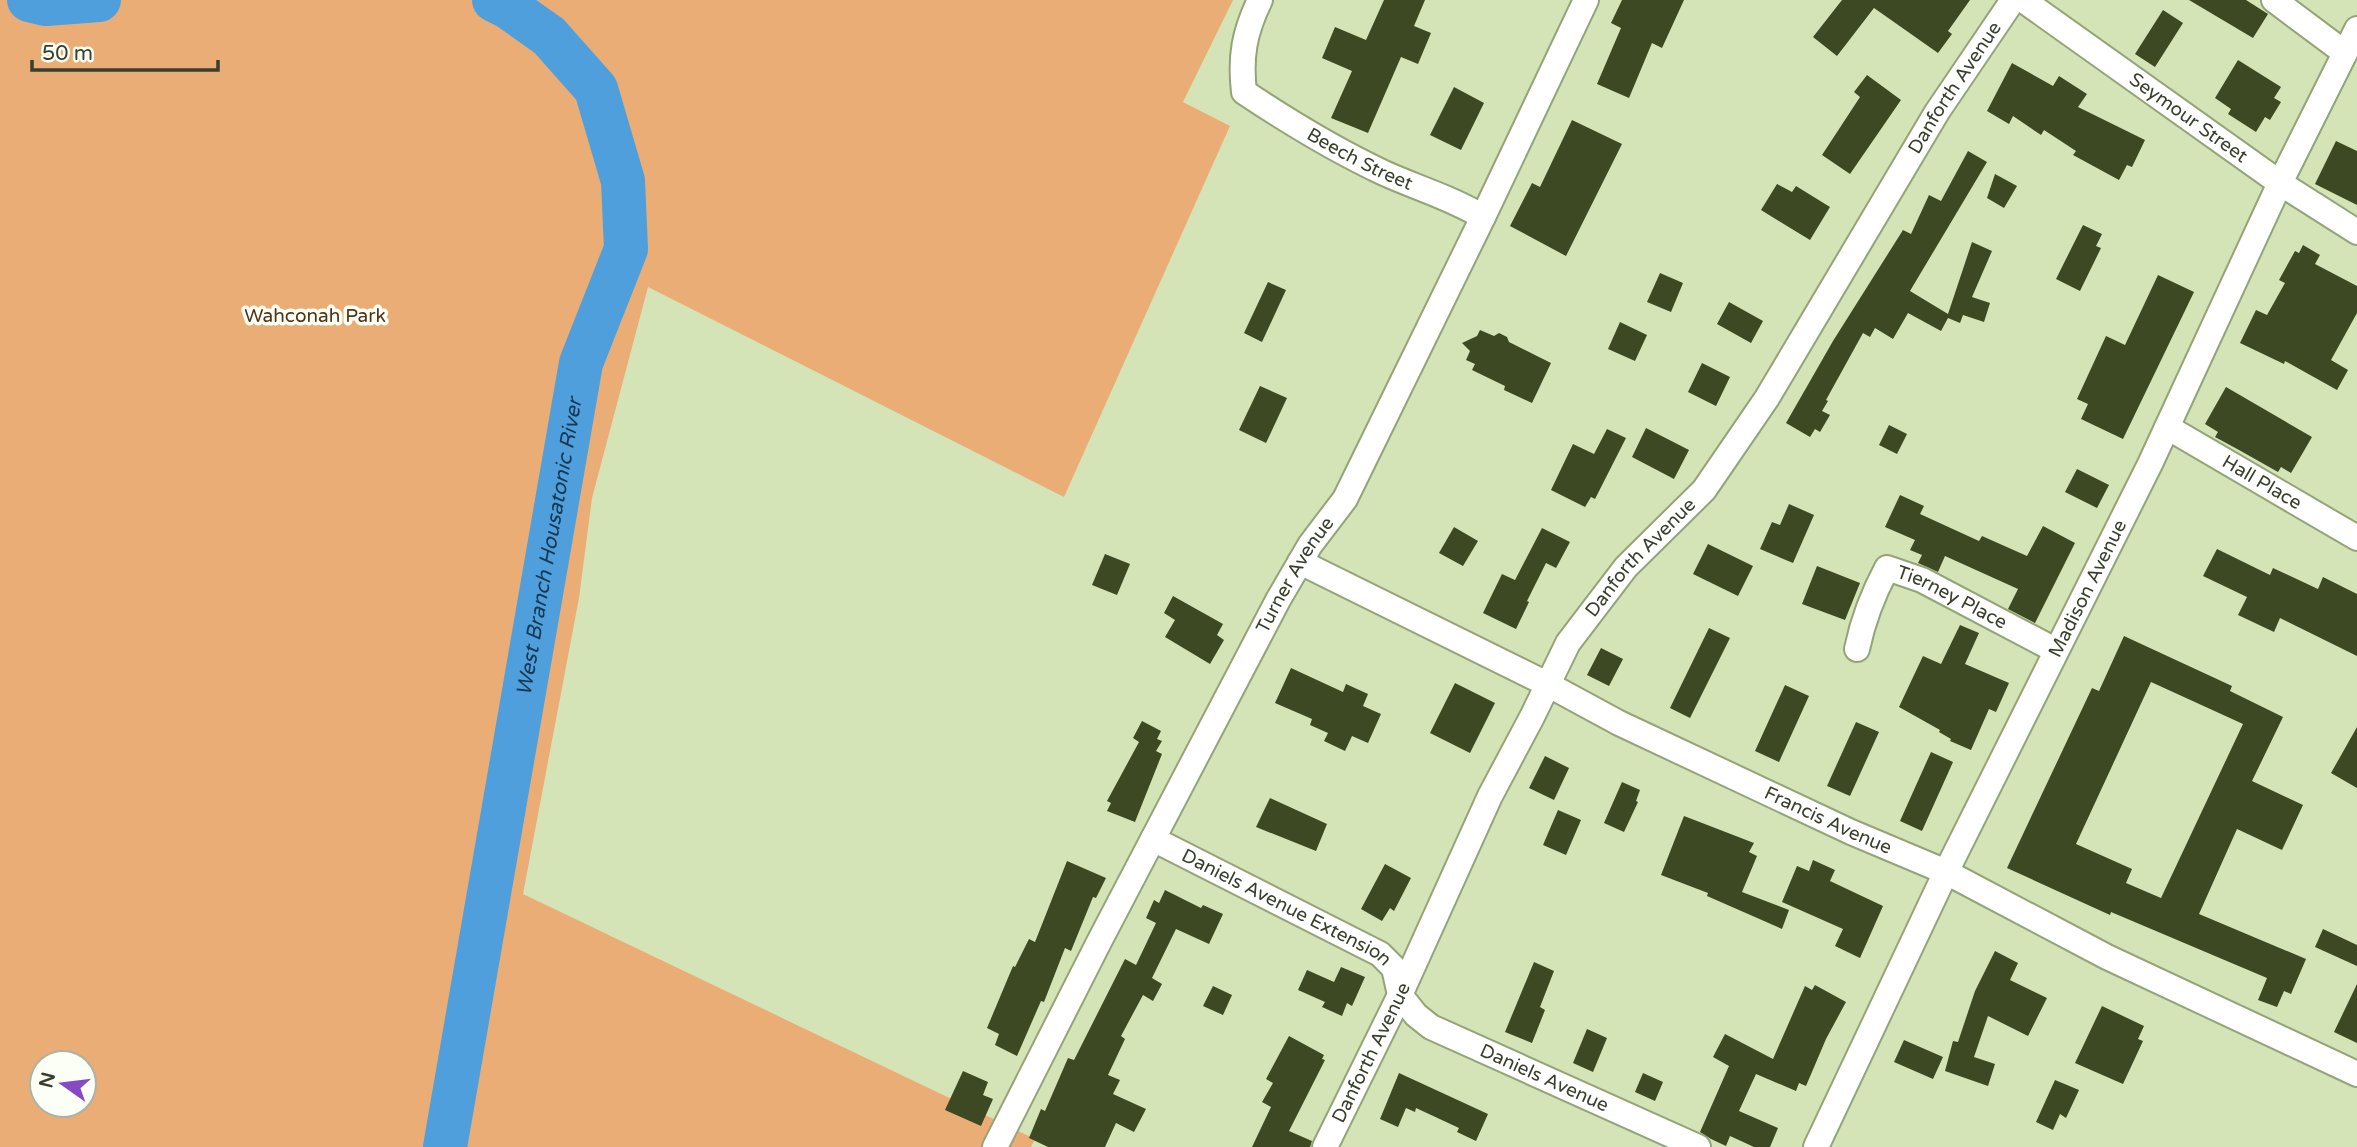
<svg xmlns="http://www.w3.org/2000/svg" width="2357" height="1147" viewBox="0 0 2357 1147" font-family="'Varela Round',sans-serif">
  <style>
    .green { fill: #eaad75; fill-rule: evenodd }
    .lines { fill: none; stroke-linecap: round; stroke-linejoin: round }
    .river { stroke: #4e9fdc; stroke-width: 44 }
    .building { fill: #3d4923; fill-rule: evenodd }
    .minor-casing { stroke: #94a378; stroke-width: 28 }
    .minor { stroke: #fff; stroke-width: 24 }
    .labels { text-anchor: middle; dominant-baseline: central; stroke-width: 7; stroke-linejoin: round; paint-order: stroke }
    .street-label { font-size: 19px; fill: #393f2d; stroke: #fbfff6 }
    .park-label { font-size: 19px; fill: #513316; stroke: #fbfff6 }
    .water-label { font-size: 21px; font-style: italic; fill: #163852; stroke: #fbfff6 }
  </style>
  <rect width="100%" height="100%" fill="#d4e4b7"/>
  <path class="green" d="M 0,0 L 1233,0 L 1183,102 L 1230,126 L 1064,497 L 648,287 L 592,498 L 579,598 L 523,894 L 1035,1139 L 1031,1147 L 0,1147 ZM 42,1063 L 84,1063 L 84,1105 L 42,1105 Z"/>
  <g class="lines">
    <g class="river">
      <polyline points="29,0 46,4 99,0"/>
      <path id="s1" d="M 445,1147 L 581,363 L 626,249 L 623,181 L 596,89 L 549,36 L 508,7 L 494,0"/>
    </g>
  </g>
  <g class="building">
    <polygon points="1384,0 1425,0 1414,26 1431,33 1418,64 1401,57 1368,133 1331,118 1352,71 1322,58 1335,27 1366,40"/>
    <polygon points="1622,0 1684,0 1662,48 1652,43 1629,98 1597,84 1621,28 1611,23"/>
    <polygon points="1842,0 1970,0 1948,31 1952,34 1938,53 1874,8 1837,56 1813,37"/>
    <polygon points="2189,0 2246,0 2268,14 2253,38"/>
    <polygon points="2163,10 2183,23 2155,67 2135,54"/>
    <polygon points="2238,60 2281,87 2274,98 2281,102 2270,120 2265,117 2256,132 2228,114 2231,109 2215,98"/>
    <polygon points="2012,63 2053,86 2059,76 2087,94 2078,107 2145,140 2132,167 2127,165 2119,180 2073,155 2076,151 2044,130 2041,135 2013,116 2009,124 1987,111"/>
    <polygon points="1867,75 1901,100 1850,174 1822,155 1860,97 1854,92"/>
    <polygon points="1454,87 1484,103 1461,150 1430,135"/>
    <polygon points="1572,120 1622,144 1566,256 1510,226 1532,183 1540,187"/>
    <polygon points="2336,141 2357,151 2357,205 2315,184"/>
    <polygon points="1968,151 1987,162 1910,291 1948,314 1972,242 1992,251 1972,297 1990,303 1984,322 1963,315 1960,323 1948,318 1941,331 1908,313 1893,339 1875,328 1870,337 1863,333 1826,400 1828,401 1822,411 1830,415 1820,432 1815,429 1810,437 1786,423 1833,341 1903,230 1911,234 1929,195 1941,201"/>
    <polygon points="1995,174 2017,186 2004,208 1987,198"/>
    <polygon points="1777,184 1792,192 1796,186 1830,207 1810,240 1761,210"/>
    <polygon points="2083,225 2102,234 2096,246 2101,248 2080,291 2056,279"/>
    <polygon points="2303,245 2320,255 2315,264 2357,286 2357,313 2331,360 2348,370 2337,390 2285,361 2284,364 2240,343 2256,310 2267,315 2285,283 2279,280 2295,251 2299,253"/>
    <polygon points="1660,273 1683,283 1671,312 1647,302"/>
    <polygon points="2158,275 2194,292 2123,439 2081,419 2088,404 2077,399 2106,336 2125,345"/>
    <polygon points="1268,282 1286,290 1262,342 1244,333"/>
    <polygon points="1729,302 1763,321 1751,343 1717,324"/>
    <polygon points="1620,322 1647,335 1635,361 1608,349"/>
    <polygon points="1480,330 1494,336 1499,333 1507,337 1509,342 1551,363 1532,403 1504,390 1505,386 1472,370 1475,364 1466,360 1470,351 1462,343 1477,336"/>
    <polygon points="1702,363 1730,377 1716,406 1688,392"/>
    <polygon points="1260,386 1287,398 1266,443 1239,430"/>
    <polygon points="2226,387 2312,437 2291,473 2281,467 2278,472 2239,450 2215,437 2218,432 2205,424"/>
    <polygon points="1889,425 1907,434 1897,454 1879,445"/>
    <polygon points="1646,428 1689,450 1674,479 1632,457"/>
    <polygon points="1607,429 1626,438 1595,499 1591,497 1585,507 1551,490 1573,444 1594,454"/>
    <polygon points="2077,469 2109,485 2097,508 2065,492"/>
    <polygon points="1900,495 1924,506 1920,514 1979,541 1982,536 2027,556 2043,526 2075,543 2035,623 2008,609 2018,589 1945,556 1938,572 1918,563 1922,555 1910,550 1915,540 1885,527"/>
    <polygon points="1789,504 1814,515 1793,563 1760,549 1772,522 1780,525"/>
    <polygon points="1454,527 1478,541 1463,566 1439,553"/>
    <polygon points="1542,528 1570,542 1556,568 1546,563 1527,601 1529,602 1516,629 1483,613 1502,574 1515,580"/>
    <polygon points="1708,544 1753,566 1738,596 1693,574"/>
    <polygon points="2217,549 2270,575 2273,568 2318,589 2323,577 2357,594 2357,656 2280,618 2274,632 2238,615 2247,597 2203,576"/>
    <polygon points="1105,554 1130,564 1117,595 1092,585"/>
    <polygon points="1817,566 1860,583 1845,620 1802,604"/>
    <polygon points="1173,596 1223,624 1217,635 1224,640 1210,664 1165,637 1175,620 1164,613"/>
    <polygon points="1960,625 1979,633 1965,664 2009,683 1996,712 1989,709 1971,750 1950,741 1951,739 1939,732 1940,730 1899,707 1923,656 1941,664"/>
    <polygon points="1709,628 1730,638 1690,718 1670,708"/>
    <path d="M 2124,636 L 2232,686 L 2230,691 L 2283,717 L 2252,781 L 2303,805 L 2282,850 L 2237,829 L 2199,914 L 2306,959 L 2291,994 L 2284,991 L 2277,1007 L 2258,1000 L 2267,978 L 2111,912 L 2110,915 L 2007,868 L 2092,688 L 2099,691 ZM 2151,682 L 2243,724 L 2161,898 L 2126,883 L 2132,869 L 2076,844 Z"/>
    <polygon points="1601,648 1623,659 1609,686 1587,675"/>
    <polygon points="1291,668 1343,692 1346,684 1368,694 1363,706 1381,714 1368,743 1352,736 1345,751 1324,741 1328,733 1310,725 1312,719 1275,703"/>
    <polygon points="1455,683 1495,703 1470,753 1430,733"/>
    <polygon points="1785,685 1809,696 1779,762 1755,751"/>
    <polygon points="1142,721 1161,731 1157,739 1162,741 1156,751 1162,754 1135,822 1107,811 1111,803 1107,801 1139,742 1133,738"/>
    <polygon points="1856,722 1879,732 1850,796 1827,786"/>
    <polygon points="2357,727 2357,788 2331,773"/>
    <polygon points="1931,752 1953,762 1922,831 1900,821"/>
    <polygon points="1545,756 1569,768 1554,800 1529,788"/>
    <polygon points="1622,782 1640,790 1636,801 1638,802 1624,832 1604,823"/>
    <polygon points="1270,798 1327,824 1316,851 1256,827"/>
    <polygon points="1558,810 1581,820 1566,855 1543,845"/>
    <polygon points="1684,816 1754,843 1749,852 1757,856 1742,892 1789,910 1782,929 1707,896 1708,893 1661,875"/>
    <polygon points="1813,860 1835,870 1830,881 1883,906 1860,958 1835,946 1843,929 1782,902 1797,866 1809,871"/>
    <polygon points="1067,861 1106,878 1096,898 1093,897 1071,951 1065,948 1044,1002 1041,1001 1017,1056 995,1045 999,1034 987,1028 1013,966 1015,967 1029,939 1035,942"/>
    <polygon points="1385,864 1411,878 1394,911 1390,908 1382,921 1361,909"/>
    <polygon points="1165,890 1201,908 1203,905 1223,914 1209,944 1176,929 1152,978 1162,984 1153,1001 1143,995 1121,1036 1125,1039 1108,1075 1120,1080 1113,1094 1146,1109 1134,1132 1116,1123 1105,1147 1048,1147 1029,1138 1041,1109 1045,1111 1068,1058 1074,1060 1125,959 1136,965 1156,923 1146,918 1154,900 1159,903"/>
    <polygon points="2323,929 2357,945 2357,966 2315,947"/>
    <polygon points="1995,951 2018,963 2010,980 2047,998 2028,1036 1988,1016 1974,1057 1995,1064 1988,1086 1945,1071 1953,1041 1958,1042 1975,991"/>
    <polygon points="1534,962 1554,971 1540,1007 1545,1010 1532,1043 1505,1032"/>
    <polygon points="1341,967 1365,977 1352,1006 1347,1003 1342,1016 1322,1007 1325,1002 1298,990 1307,970 1334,982"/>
    <polygon points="2357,984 2357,1043 2334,1032"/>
    <polygon points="1815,985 1846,1002 1826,1039 1806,1086 1799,1083 1796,1091 1756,1074 1739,1111 1778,1128 1770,1147 1754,1147 1730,1136 1726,1146 1711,1139 1700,1132 1729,1066 1713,1057 1725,1034 1773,1059 1805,986 1812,990"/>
    <polygon points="1213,986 1232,995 1223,1015 1203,1006"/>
    <polygon points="2102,1006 2144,1026 2138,1039 2143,1041 2123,1084 2075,1063"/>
    <polygon points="1587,1029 1607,1038 1593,1072 1573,1063"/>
    <polygon points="1289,1036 1324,1055 1322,1059 1325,1060 1289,1131 1312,1141 1310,1147 1252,1147 1271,1107 1262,1102 1273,1083 1266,1079"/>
    <polygon points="1904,1040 1943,1057 1933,1079 1894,1062"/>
    <polygon points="963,1071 988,1082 983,1095 993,1099 981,1126 945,1110"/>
    <polygon points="1399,1073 1488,1114 1476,1141 1457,1132 1459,1128 1416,1108 1415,1112 1406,1108 1398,1127 1380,1119"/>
    <polygon points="1643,1073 1663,1082 1655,1101 1635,1092"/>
    <polygon points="2055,1080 2079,1090 2066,1118 2060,1114 2053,1130 2036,1122"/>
  </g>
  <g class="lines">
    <defs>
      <g id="minor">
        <path id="s2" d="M 1260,0 C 1244,33 1240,57 1244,92 C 1289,122 1335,150 1384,173 C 1417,188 1452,198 1483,217"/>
        <path id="s3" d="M 2023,0 L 2280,183 L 2357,232"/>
        <polyline points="2274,0 2345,53"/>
        <path id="s4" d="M 2167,427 L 2357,538"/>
        <path id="s5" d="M 1300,562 L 1547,684 L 1619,723 L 1851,832 L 1946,872 L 2107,957 L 2357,1074"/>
        <path id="s6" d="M 1857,649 C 1863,620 1873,594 1887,568 L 1922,580 L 2055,650"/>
        <path id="s7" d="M 1153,839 L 1380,954 L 1394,968 L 1400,995 L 1416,1015 L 1431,1027 L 1698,1147"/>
        <path id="s8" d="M 995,1147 L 1099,942 L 1278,600 L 1310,545 L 1345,499 L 1483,217 L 1586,0"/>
        <path id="s9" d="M 1325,1147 L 1400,995 L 1490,796 L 1532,717 L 1568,643 L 1626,567 L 1704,490 L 1767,398 L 1937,112 L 2013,0"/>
        <path id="s10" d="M 1816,1147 L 1946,872 L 2150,464 L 2280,183 L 2357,29"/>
      </g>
    </defs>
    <use href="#minor" class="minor-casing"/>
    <use href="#minor" class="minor"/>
  </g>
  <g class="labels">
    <g class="street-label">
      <text stroke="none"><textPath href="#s9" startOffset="1239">Danforth Avenue</textPath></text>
      <text stroke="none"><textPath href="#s3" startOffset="203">Seymour Street</textPath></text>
      <text stroke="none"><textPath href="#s2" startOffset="229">Beech Street</textPath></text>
      <text stroke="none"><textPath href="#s4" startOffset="110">Hall Place</textPath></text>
      <text stroke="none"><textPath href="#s9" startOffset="672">Danforth Avenue</textPath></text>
      <text stroke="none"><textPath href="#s8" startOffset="646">Turner Avenue</textPath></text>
      <text stroke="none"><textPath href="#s10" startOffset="621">Madison Avenue</textPath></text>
      <text stroke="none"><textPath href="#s6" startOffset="158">Tierney Place</textPath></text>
      <text stroke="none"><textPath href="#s5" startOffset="588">Francis Avenue</textPath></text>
      <text stroke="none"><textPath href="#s7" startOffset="150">Daniels Avenue Extension</textPath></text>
      <text stroke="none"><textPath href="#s9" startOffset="105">Danforth Avenue</textPath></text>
      <text stroke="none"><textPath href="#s7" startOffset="471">Daniels Avenue</textPath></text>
    </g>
    <g class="park-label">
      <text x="315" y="316">Wahconah Park</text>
    </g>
    <g class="water-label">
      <text stroke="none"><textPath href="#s1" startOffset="609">West Branch Housatonic River</textPath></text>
    </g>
  </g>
  <g transform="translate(63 1084) rotate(284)"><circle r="33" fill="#fbfff6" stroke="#adb2a6" stroke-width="2"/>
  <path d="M0-5L12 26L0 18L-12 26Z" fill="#864bc2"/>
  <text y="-10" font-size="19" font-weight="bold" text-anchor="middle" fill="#393f2d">N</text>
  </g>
  <path d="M32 60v10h186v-10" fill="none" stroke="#393f2d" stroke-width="3.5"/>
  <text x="42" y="60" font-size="21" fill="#393f2d" stroke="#fbfff6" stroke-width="5" paint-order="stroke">50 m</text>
</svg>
